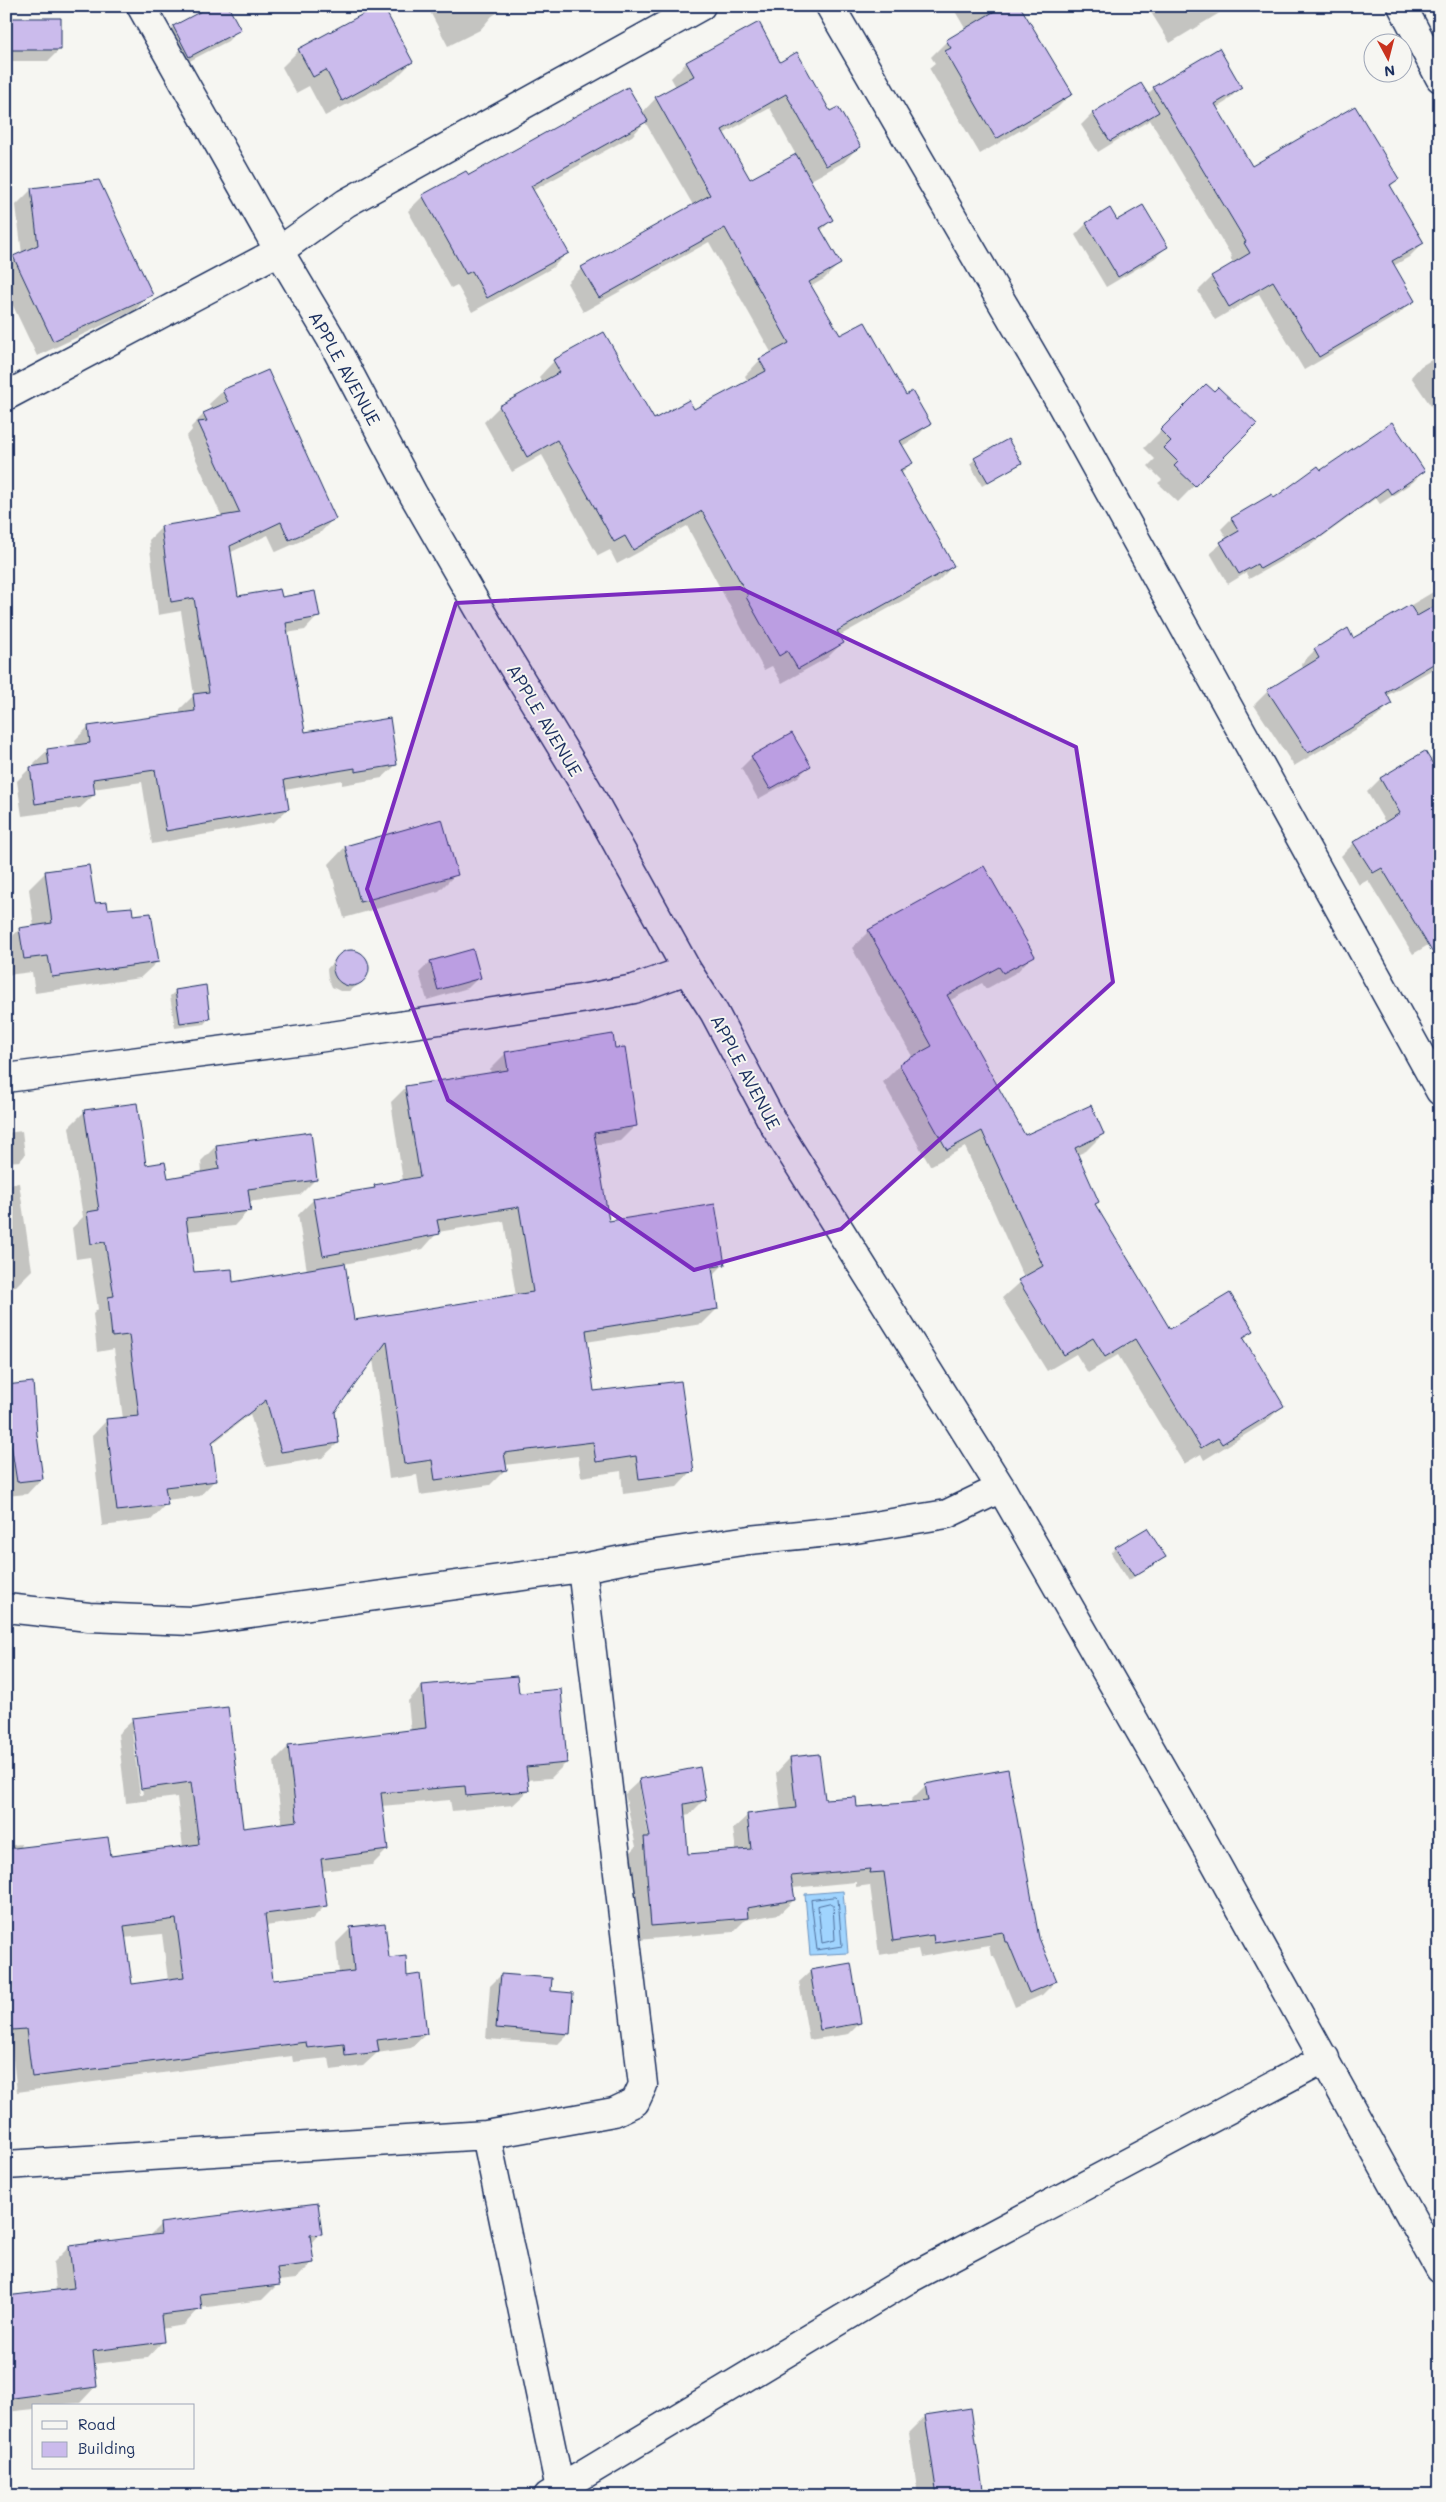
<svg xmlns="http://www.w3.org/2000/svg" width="1446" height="2502" font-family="Mali,sans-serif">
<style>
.water{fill:#a0d4fe;stroke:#6b92be}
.shadow{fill:#0003;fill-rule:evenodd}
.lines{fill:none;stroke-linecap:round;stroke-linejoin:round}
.shore{stroke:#50719e;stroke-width:1}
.building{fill:#cbbbec;stroke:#1b2f5e;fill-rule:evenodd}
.minor-casing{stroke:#1b2f5e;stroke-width:31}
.minor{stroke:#f6f6f2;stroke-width:28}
.marked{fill:#7b2cbf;fill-opacity:0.2;stroke:#7b2cbf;stroke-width:4;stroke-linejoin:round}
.labels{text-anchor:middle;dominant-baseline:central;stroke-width:4;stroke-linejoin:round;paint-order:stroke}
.street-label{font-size:18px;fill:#1b2f5e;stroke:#f6f6f2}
</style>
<rect width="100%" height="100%" fill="#f6f6f2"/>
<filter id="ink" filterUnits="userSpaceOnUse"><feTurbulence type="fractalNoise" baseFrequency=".02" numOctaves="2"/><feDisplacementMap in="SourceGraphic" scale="10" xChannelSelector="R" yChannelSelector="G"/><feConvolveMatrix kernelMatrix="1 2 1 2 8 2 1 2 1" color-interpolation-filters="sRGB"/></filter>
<g filter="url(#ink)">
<path class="water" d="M 843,1891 L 848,1953 L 810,1955 L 805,1894 Z"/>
<path class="shadow" d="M 214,6 L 239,29 L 228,41 L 178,67 L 162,39 L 173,27 Z
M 427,6 L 508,6 L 492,16 L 480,30 L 448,46 Z
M 952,6 L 1019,6 L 1071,94 L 1055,110 L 980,154 L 929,68 L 935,63 L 931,57 L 947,41 L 966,30 Z
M 1147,6 L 1231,6 L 1170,43 Z
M 6,20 L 60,49 L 48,61 L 6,61 Z
M 758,24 L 780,63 L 830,113 L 859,146 L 844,162 L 809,181 L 831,220 L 821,231 L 839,264 L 824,279 L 810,287 L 840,337 L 905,396 L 929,424 L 914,439 L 902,446 L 911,463 L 901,474 L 953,566 L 938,581 L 839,636 L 842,643 L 827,658 L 782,683 L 772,666 L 764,670 L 687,526 L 617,564 L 610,550 L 598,556 L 542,455 L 512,472 L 484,422 L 499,407 L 543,383 L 539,377 L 554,361 L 604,333 L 653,421 L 693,411 L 748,382 L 745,376 L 760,360 L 772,354 L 709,242 L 583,312 L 567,283 L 582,268 L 693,205 L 645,122 L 632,136 L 532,191 L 567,253 L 552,268 L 472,312 L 457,285 L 451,288 L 408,211 L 423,196 L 468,177 L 642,113 L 656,98 L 676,87 L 671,78 L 686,63 ZM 770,108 L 796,155 L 750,181 L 723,134 Z
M 299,50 L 412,62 L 395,79 L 325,116 L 309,86 L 296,93 L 282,67 Z
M 1154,88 L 1240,88 L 1226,102 L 1216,108 L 1251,168 L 1398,179 L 1390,187 L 1423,243 L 1409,257 L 1393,266 L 1413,300 L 1399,314 L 1304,370 L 1259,294 L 1215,320 L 1198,291 L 1212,277 L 1234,264 L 1230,258 L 1232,257 L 1150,120 L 1098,152 L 1081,125 L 1092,114 L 1147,95 Z
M 32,189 L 151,294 L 135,310 L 37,356 L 6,291 L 6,265 L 22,254 L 16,205 Z
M 1116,222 L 1166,247 L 1155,258 L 1106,287 L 1075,235 L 1086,224 Z
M 1440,355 L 1440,419 L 1411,377 L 1421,366 Z
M 1206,385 L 1255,424 L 1178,502 L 1158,483 L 1162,480 L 1148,466 L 1155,459 L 1144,448 Z
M 223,391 L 334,518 L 321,532 L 276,552 L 268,535 L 229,553 L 237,598 L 281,598 L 318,616 L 305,630 L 286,633 L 304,734 L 396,765 L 382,778 L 342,785 L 342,780 L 285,790 L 288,809 L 274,822 L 152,844 L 142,782 L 93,789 L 94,795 L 80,808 L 22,816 L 17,781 L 30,768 L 35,767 L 34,763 L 48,750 L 76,746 L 75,740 L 88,727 L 180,714 L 180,709 L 194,695 L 181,611 L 158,615 L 149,540 L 162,527 L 222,517 L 186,437 L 192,430 L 191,427 L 204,414 L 212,410 L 209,404 Z
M 975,459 L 1020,462 L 982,486 L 970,464 Z
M 1424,471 L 1413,482 L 1380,504 L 1376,498 L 1305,549 L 1304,548 L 1249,579 L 1246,573 L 1228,584 L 1210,553 L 1227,539 L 1221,529 L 1231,519 L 1274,500 L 1321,472 Z
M 1440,588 L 1440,665 L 1386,696 L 1391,703 L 1377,717 L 1294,766 L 1254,705 L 1268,691 L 1304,669 L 1301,664 L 1315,650 L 1353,639 Z
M 1424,752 L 1429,760 L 1440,754 L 1440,938 L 1413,954 L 1368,880 L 1359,885 L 1341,856 L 1354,843 L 1385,822 L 1367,792 L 1380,779 Z
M 752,757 L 809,766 L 798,777 L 758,799 L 741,768 Z
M 345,847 L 456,874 L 439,891 L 344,918 L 329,864 Z
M 984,867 L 1033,955 L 1017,972 L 986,989 L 982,983 L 949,1001 L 1025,1136 L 1103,1134 L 1086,1151 L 1077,1155 L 1098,1202 L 1094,1206 L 1170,1331 L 1252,1330 L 1243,1340 L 1283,1405 L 1266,1422 L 1204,1460 L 1201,1454 L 1184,1464 L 1118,1355 L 1088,1373 L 1076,1354 L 1047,1371 L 1002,1298 L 1024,1278 L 965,1147 L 930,1166 L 883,1082 L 900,1065 L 913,1058 L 852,948 L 869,931 Z
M 46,872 L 94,904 L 107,911 L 132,916 L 157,962 L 140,978 L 35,993 L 32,972 L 7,975 L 6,942 L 20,929 L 34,927 L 29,889 Z
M 346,951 L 355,951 L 363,956 L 368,963 L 368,972 L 357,986 L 349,991 L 340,991 L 332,987 L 328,978 L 327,969 L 338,956 Z
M 430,962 L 479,977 L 468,988 L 427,1000 L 419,973 Z
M 176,991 L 209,1018 L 204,1024 L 175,1028 L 170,996 Z
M 614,1050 L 636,1125 L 620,1141 L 595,1145 L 608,1222 L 723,1265 L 712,1276 L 717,1309 L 702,1324 L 586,1342 L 593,1393 L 692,1471 L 677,1487 L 623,1494 L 621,1471 L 581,1477 L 578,1456 L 505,1465 L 505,1470 L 490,1485 L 420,1495 L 417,1475 L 389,1479 L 373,1359 L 334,1412 L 338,1443 L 322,1458 L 266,1467 L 250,1414 L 211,1445 L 215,1480 L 200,1496 L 166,1500 L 166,1504 L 151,1520 L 102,1526 L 92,1436 L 107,1420 L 123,1419 L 114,1349 L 97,1352 L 93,1314 L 98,1309 L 90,1257 L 76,1259 L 72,1228 L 83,1217 L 69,1127 L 85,1111 L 145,1166 L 167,1180 L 202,1173 L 201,1161 L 216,1146 L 316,1179 L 300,1195 L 248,1202 L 249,1210 L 234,1226 L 187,1231 L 193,1274 L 232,1283 L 307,1271 L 298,1215 L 313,1200 L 371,1190 L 375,1186 L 403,1181 L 391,1102 L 406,1087 L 491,1074 L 490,1069 L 506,1053 ZM 504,1221 L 516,1296 L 353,1321 L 344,1264 L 423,1249 L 438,1232 Z
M 22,1131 L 25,1155 L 20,1161 L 6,1162 L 6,1133 Z
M 19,1183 L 32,1270 L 16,1286 L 6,1287 L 6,1185 Z
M 32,1384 L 42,1478 L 27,1494 L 6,1496 L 6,1386 Z
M 1116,1548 L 1164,1557 L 1128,1581 L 1111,1553 Z
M 422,1686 L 518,1694 L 566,1763 L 551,1778 L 526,1780 L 528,1791 L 513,1805 L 452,1811 L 450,1800 L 381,1806 L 387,1850 L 372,1865 L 321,1871 L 326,1905 L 311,1920 L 265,1926 L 272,1981 L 339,1974 L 336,1943 L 350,1929 L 387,1959 L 406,1977 L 426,2034 L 411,2048 L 377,2053 L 363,2066 L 331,2070 L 329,2058 L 293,2062 L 292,2056 L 17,2092 L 11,2043 L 6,2043 L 6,1846 L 21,1844 L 22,1849 L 109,1857 L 183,1848 L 177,1797 L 126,1803 L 118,1734 L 133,1720 L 242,1829 L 282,1824 L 274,1761 L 289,1746 L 411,1731 L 408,1701 ZM 132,1731 L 135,1731 L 143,1795 L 140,1795 ZM 162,1934 L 168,1980 L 131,1985 L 124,1938 Z
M 790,1758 L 824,1800 L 856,1808 L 912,1804 L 911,1800 L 925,1786 L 1038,1939 L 1056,1981 L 1042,1995 L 1015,2007 L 994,1956 L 991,1956 L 989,1945 L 920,1957 L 918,1949 L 879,1955 L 870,1885 L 856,1887 L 856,1882 L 792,1888 L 794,1900 L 779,1914 L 745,1920 L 733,1932 L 637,1940 L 630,1853 L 636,1847 L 625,1794 L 640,1780 L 705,1799 L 690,1814 L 684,1815 L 687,1855 L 736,1851 L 733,1829 L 748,1815 L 781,1811 L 776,1773 ZM 640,1789 L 642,1789 L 653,1843 L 650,1843 Z
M 811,1971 L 860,2023 L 849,2034 L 809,2040 L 799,1982 Z
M 501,1975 L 550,1992 L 569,2033 L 558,2044 L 486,2039 L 490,1986 Z
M 160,2225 L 320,2233 L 310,2244 L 312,2263 L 296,2279 L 278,2281 L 278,2284 L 262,2300 L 200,2308 L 184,2325 L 161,2329 L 163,2341 L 147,2358 L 93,2364 L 96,2386 L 80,2403 L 34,2406 L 34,2409 L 6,2412 L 6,2298 L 56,2291 L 53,2263 L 69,2247 L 148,2237 Z
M 926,2416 L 983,2496 L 918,2496 L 909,2433 Z
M 1417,2489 L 1419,2496 L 1398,2496 Z"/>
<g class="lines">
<path class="shore" d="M 836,1897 L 838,1899 L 842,1946 L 817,1950 L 811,1900 Z
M 830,1903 L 833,1905 L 835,1940 L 822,1943 L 818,1906 Z"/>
</g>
<path class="building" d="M 211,6 L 228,6 L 241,30 L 189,57 L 173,26 Z
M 378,6 L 383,6 L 413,62 L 342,101 L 326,70 L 313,77 L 298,49 Z
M 1003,6 L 1020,6 L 1073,94 L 996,139 L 945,51 L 951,48 L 946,40 Z
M 6,18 L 61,18 L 61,50 L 6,50 Z
M 759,22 L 780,62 L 797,52 L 830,111 L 838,107 L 861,147 L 826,166 L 786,94 L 722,130 L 750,179 L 796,154 L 833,220 L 820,228 L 841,264 L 809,282 L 840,335 L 865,322 L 906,395 L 912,391 L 931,424 L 900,441 L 913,463 L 900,470 L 954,566 L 837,631 L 844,643 L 798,669 L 787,651 L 779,656 L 746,597 L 748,596 L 702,511 L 633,550 L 625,536 L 614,542 L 557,440 L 527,457 L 499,406 L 560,372 L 553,360 L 604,332 L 654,419 L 689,400 L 694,409 L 766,371 L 759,359 L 789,343 L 725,228 L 599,298 L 581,267 L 710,195 L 655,97 L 694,76 L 686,62 Z
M 1219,48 L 1242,88 L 1215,104 L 1252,166 L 1355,106 L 1399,179 L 1390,185 L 1424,243 L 1392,261 L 1415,301 L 1319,357 L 1273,281 L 1229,307 L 1211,276 L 1250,253 L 1244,243 L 1246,242 L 1153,87 Z
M 1141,83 L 1159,112 L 1110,141 L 1092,113 Z
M 628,87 L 648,121 L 531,186 L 569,253 L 487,298 L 472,271 L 466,274 L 422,195 L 466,171 L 469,175 Z
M 99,180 L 153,295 L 53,341 L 13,256 L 38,245 L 31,188 Z
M 1143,205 L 1168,247 L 1118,277 L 1086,223 L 1110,208 L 1117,220 Z
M 268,370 L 336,519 L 289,540 L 281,522 L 230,546 L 238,596 L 280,589 L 282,597 L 315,591 L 320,617 L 286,623 L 305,732 L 390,718 L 397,765 L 355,772 L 355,768 L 284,780 L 289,809 L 166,831 L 155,770 L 93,779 L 95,795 L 35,804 L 30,767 L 49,764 L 47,749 L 90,743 L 88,726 L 195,711 L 193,694 L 209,692 L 194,598 L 171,602 L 161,526 L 240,513 L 198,422 L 207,421 L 203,413 L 228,402 L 222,390 Z
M 1206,384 L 1214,391 L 1218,387 L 1257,424 L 1195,486 L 1174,466 L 1178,462 L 1164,448 L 1171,441 L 1160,430 Z
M 1392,422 L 1425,471 L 1391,494 L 1387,488 L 1316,540 L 1315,538 L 1260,569 L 1257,564 L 1239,574 L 1220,542 L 1239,531 L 1231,518 L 1272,494 L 1274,498 L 1318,466 L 1321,470 Z
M 1008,439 L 1022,463 L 988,482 L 974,458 Z
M 1440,603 L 1440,660 L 1386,692 L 1392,704 L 1308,753 L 1267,690 L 1319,658 L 1314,649 L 1348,628 L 1353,638 L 1410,605 L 1417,616 Z
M 792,733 L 811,766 L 770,789 L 751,756 Z
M 1425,751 L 1440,776 L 1440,965 L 1382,868 L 1373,873 L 1353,842 L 1400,813 L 1380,778 Z
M 442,819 L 458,875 L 360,902 L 345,846 Z
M 89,865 L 95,903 L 107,902 L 108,909 L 132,907 L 133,915 L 151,913 L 159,962 L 52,977 L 48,956 L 24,959 L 19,928 L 52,923 L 45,871 Z
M 984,866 L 1035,956 L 1003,973 L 999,967 L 947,995 L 1025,1135 L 1091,1105 L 1104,1134 L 1075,1148 L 1099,1202 L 1095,1204 L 1170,1329 L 1230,1293 L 1254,1331 L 1243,1337 L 1284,1406 L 1222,1444 L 1218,1438 L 1201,1448 L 1135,1339 L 1105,1357 L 1093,1338 L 1064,1355 L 1018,1280 L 1043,1266 L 982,1131 L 947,1150 L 899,1064 L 932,1046 L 868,930 Z
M 473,949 L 481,978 L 438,990 L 430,961 Z
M333 968a18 18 0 1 1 36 0a18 18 0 1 1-36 0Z
M 206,985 L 210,1019 L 180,1023 L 175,990 Z
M 613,1034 L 615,1048 L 625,1047 L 637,1126 L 594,1133 L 609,1221 L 715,1204 L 725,1265 L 712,1267 L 718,1309 L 586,1330 L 594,1391 L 681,1381 L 694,1472 L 639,1479 L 636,1456 L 596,1462 L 593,1442 L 504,1453 L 507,1470 L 435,1480 L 432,1460 L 404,1464 L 387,1341 L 335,1412 L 339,1443 L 281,1452 L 266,1400 L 212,1442 L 217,1481 L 165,1487 L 168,1505 L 117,1511 L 106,1419 L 139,1416 L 129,1335 L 112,1337 L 108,1297 L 114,1296 L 105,1242 L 91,1244 L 87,1212 L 99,1210 L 84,1110 L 137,1103 L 146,1165 L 165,1162 L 168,1178 L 219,1169 L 216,1145 L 311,1132 L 317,1180 L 248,1189 L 251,1211 L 186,1218 L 194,1272 L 232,1269 L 233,1282 L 345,1263 L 354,1320 L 533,1292 L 519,1207 L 437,1220 L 440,1234 L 323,1256 L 313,1198 L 375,1188 L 374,1185 L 420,1177 L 405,1086 L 508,1070 L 505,1052 Z
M 33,1382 L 37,1435 L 43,1479 L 17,1482 L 10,1438 L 6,1438 L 6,1385 Z
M 1147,1528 L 1166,1557 L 1134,1576 L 1115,1547 Z
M 517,1676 L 519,1693 L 561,1689 L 567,1763 L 526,1767 L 529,1791 L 466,1796 L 465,1786 L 381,1793 L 388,1850 L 321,1859 L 327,1906 L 265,1914 L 273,1980 L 354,1971 L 350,1927 L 385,1923 L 389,1958 L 406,1956 L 407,1976 L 420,1974 L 427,2034 L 377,2040 L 379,2052 L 345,2056 L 344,2044 L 307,2048 L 306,2042 L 32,2077 L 26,2029 L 12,2030 L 6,1987 L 6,1849 L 108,1837 L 111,1856 L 199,1844 L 191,1782 L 141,1789 L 132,1718 L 228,1707 L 243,1828 L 297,1821 L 288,1745 L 426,1728 L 422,1685 ZM 176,1919 L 184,1977 L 132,1984 L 124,1926 Z
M 819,1754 L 825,1799 L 856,1797 L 857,1807 L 928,1801 L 925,1784 L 1008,1769 L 1039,1938 L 1057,1981 L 1029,1993 L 1008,1942 L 1005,1942 L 1003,1932 L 934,1943 L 933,1935 L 893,1941 L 884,1872 L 869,1873 L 870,1869 L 791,1876 L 795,1900 L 747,1908 L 748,1918 L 651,1926 L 644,1837 L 650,1837 L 639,1779 L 700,1767 L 706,1800 L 684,1804 L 688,1854 L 751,1849 L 747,1814 L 796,1808 L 790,1757 Z
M 851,1963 L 861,2023 L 820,2030 L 810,1970 Z
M 501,1974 L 552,1978 L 551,1991 L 573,1993 L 570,2034 L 496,2028 Z
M 318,2203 L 322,2234 L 310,2235 L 314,2263 L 277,2268 L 280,2285 L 200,2294 L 202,2310 L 161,2315 L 164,2342 L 93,2351 L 97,2387 L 6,2399 L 6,2296 L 74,2288 L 69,2246 L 161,2234 L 160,2223 Z
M 971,2408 L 984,2496 L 937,2496 L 925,2415 Z"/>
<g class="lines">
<g class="minor-casing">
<path id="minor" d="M 830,6 L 1060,402 L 1440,1091
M 1402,6 L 1440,78
M 6,396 L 279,251 L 346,203 L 701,6
M 6,1078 L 311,1039 L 581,999 L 634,989 L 687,970
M 1001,1488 L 1206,1846 L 1440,2269
M 6,1608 L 89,1617 L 192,1621 L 582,1568 L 637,1557 L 749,1540 L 849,1530 L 947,1514 L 1001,1488 L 774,1125 L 714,1012 L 687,970 L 587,789 L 501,647 L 413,494 L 330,337 L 279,251 L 141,6
M 486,2135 L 560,2489
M 6,2165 L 486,2135 L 614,2112 L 635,2102 L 643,2085 L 582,1568
M 548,2496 L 907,2280 L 1325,2058"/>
</g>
<use href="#minor" class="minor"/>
</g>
</g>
<path class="marked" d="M 740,588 L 1076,747 L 1113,982 L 841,1229 L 694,1270 L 448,1100 L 367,889 L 456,603 Z"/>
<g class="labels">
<g class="street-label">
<text transform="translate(345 368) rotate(61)">APPLE AVENUE</text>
<text transform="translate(545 720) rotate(59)">APPLE AVENUE</text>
<text transform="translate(746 1072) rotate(62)">APPLE AVENUE</text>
</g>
</g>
<rect width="1446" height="2502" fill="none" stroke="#f6f6f2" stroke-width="25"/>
<rect x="12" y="12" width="1421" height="2477" fill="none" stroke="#1b2f5e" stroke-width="2" filter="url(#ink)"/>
<rect x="32" y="2404" width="162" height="65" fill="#f6f6f2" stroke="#9ea6b7"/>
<rect x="42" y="2421" width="25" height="8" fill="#f6f6f2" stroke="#9ea6b7"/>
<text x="78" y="2430" font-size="15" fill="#1b2f5e">Road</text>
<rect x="42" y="2442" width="25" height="15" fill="#cbbbec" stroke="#9ea6b7"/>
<text x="78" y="2454" font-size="15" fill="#1b2f5e">Building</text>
<g transform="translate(1388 58) rotate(173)"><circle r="24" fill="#f6f6f2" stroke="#9ea6b7"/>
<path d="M0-4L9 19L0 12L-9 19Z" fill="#c8321e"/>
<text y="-8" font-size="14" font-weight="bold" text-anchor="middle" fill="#1b2f5e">N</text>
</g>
</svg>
